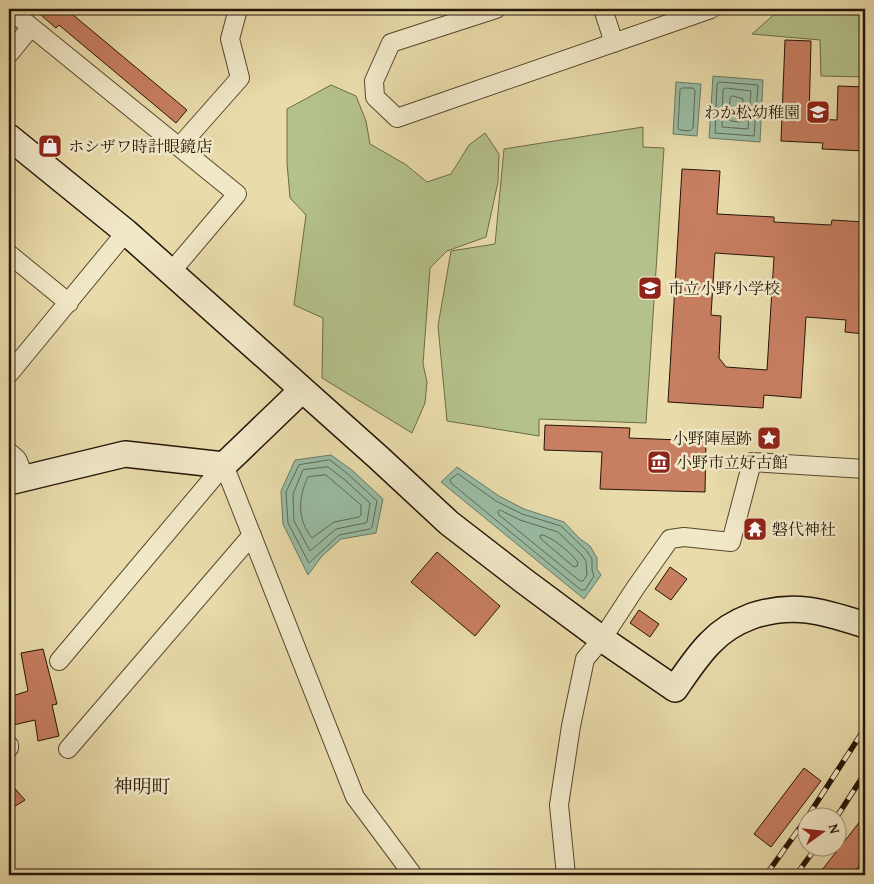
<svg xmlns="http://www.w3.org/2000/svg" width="874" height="884" font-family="'Gentium Book Plus','Noto Serif JP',serif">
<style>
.green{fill:#b4c18b;stroke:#6c6b48}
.water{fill:#99bca4;stroke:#6b7965}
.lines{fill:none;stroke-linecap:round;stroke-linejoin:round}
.shore{stroke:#5f6855;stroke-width:1}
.building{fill:#c77e61;stroke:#251506;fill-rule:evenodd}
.street-casing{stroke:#56462f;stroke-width:20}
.secondary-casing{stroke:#251506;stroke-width:28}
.street{stroke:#f1e8c8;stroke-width:18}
.secondary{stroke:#f1e8c8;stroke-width:25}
.rail-casing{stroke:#251506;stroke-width:5.5}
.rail{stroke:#f1e8c8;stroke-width:4;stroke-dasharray:11;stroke-linecap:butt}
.labels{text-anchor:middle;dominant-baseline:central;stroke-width:5;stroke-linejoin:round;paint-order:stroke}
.poi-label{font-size:16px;fill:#251506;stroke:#f1e8c8;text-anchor:start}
.quarter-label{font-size:19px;fill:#251506;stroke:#f1e8c8}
</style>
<rect width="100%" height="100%" fill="#e9dbaa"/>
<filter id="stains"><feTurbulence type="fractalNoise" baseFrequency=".004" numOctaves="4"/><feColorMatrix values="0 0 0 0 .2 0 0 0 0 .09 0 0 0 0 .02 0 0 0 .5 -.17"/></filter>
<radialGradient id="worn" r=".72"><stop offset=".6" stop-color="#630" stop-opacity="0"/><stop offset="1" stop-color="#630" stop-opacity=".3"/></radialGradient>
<path class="green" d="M 778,9 L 865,9 L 865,77 L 821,76 L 820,40 L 752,34 L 777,12 Z
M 331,85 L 356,96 L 366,121 L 370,144 L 405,164 L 427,182 L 451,174 L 469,145 L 485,133 L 499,154 L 498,182 L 486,237 L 447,251 L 430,268 L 423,364 L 427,382 L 425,403 L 412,433 L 322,378 L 323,318 L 294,305 L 306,215 L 290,198 L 287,163 L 287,109 Z
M 643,127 L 643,147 L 664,148 L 646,423 L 539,419 L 539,436 L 447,421 L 438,326 L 451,251 L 495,244 L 504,149 Z"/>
<path class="water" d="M 713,76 L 763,80 L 760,142 L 709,138 Z
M 676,82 L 701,84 L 697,136 L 673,134 Z
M 331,455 L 353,471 L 383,499 L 376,533 L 341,539 L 322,556 L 308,575 L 283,524 L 281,491 L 295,460 Z
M 457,467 L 499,496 L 524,509 L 564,522 L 579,538 L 590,546 L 597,558 L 597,569 L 601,575 L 584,599 L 441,482 Z"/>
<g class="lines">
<path class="shore" d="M 720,82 L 758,85 L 754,136 L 715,133 L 717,84 Z
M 683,88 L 693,88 L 695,91 L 693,128 L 690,131 L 680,130 L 678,128 L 680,90 Z
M 726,88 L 751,91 L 748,129 L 722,127 L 723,90 Z
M 733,96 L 743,99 L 742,120 L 740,122 L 731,121 L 729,119 L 730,98 Z
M 330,460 L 349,475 L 377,501 L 372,527 L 370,529 L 339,535 L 309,563 L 288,523 L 286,492 L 299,465 Z
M 328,467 L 345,480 L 370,503 L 367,522 L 365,523 L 336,529 L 310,551 L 294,521 L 293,494 L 303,470 Z
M 458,474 L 496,501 L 522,514 L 561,526 L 586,550 L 592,559 L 592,570 L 594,576 L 585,590 L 581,590 L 451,483 L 450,480 Z
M 326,475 L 361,505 L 361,515 L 359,517 L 334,522 L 312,538 C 297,520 298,497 308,477 Z
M 500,510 L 520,520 L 558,532 L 581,554 L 586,561 L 587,575 L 583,581 L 580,581 L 499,515 L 498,512 Z
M 543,535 C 553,538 573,554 578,563 L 577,566 L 574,567 L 541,539 L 540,536 Z"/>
</g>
<path class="building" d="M 34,9 L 66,9 L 187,110 L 176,123 L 59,25 L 56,28 Z
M 785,40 L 811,41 L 809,119 L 837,120 L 838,86 L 865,87 L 865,151 L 822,149 L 823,143 L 781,141 Z
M 682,169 L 720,171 L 717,214 L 774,217 L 774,222 L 831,225 L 832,220 L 865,222 L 865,334 L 845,332 L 846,320 L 806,317 L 801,398 L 764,395 L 763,408 L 668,402 ZM 715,253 L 774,257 L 767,370 L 726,367 L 719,358 L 721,316 L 711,315 Z
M 545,425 L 630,428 L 629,438 L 706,441 L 705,492 L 600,489 L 602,452 L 544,450 Z
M 747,523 L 764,524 L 763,536 L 744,535 Z
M 437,552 L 500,606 L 475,636 L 411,582 Z
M 670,567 L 687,579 L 671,600 L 655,589 Z
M 639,610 L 659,624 L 650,637 L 630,623 Z
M 43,649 L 57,704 L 52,705 L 59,736 L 38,741 L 35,720 L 9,726 L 9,697 L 28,691 L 21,653 Z
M 804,768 L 821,781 L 771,847 L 754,834 Z
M 9,782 L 25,800 L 9,810 Z
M 865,815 L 865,858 L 852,875 L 818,875 Z"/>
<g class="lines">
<g class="street-casing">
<path id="street" d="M 9,9 L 237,194 L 171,272
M 496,9 L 391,43 L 374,81 L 375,97 L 397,118 L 711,9
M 603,9 L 614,43
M 9,54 L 31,27
M 179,147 L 240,78 L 230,39 L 238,9
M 9,254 L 69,303
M 9,374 L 126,232
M 9,452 L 17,459 L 25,478
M 59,661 L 224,465 L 355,797 L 413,875
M 9,745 L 9,748
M 68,749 L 252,535
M 566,875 L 559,805 L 571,726 L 585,659 L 602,639 L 636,587 L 670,539 L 684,537 L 731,542 L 752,462 L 865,469"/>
</g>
<g class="secondary-casing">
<path id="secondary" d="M 9,137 L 126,232 L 379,458 L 449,523 L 524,581 L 602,639 L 675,689 C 686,673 697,656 710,643 C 722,630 736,622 752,616 C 795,602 824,612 865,625
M 9,482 L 125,454 L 224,465 L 302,390"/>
</g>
<use href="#street" class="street"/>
<use href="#secondary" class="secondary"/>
<g class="rail-casing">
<path id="rail" d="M 808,816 L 865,728
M 836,818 L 865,773
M 766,875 L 806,819
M 796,875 L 817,846"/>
</g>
<use href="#rail" class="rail"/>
</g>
<defs>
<g id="school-square" transform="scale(1.25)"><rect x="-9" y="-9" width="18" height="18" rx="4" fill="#8f2418" stroke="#f1e8c8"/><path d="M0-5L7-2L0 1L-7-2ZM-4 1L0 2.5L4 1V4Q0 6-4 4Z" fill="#fff"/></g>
<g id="shop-square" transform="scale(1.25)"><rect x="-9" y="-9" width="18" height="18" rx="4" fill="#8f2418" stroke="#f1e8c8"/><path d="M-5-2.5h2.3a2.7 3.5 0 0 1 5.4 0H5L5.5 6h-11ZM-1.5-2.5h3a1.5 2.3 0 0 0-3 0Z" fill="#fff"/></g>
<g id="sight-square" transform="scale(1.25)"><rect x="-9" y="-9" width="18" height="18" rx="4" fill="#8f2418" stroke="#f1e8c8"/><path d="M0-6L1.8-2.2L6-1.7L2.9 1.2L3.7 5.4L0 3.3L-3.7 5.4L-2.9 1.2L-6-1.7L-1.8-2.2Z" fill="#fff"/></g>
<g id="museum-square" transform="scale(1.25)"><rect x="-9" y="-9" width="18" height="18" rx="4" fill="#8f2418" stroke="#f1e8c8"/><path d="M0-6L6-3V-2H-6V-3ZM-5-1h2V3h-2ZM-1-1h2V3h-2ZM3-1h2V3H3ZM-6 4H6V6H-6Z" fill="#fff"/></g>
<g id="temple-square" transform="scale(1.25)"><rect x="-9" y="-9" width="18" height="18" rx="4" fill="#8f2418" stroke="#f1e8c8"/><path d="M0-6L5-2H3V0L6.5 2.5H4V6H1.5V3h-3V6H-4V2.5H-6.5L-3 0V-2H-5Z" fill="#fff"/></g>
</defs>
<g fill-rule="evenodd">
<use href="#school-square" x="818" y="112"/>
<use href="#shop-square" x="50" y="146"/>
<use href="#school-square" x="650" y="288"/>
<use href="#sight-square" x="769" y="438"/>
<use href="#museum-square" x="659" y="462"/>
<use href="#temple-square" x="755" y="529"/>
</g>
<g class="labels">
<g class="poi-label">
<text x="800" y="112" text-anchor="end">わか松幼稚園</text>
<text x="68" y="146">ホシザワ時計眼鏡店</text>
<text x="668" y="288">市立小野小学校</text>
<text x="752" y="438" text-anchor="end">小野陣屋跡</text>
<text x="676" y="462">小野市立好古館</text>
<text x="772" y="529">磐代神社</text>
</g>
<g class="quarter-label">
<text x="142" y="786">神明町</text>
</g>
</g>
<rect width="874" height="884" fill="none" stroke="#e9dbaa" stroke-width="30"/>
<rect x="10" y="10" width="854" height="864" fill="none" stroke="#251506" stroke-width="2.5"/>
<rect x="15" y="15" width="844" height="854" fill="none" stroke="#251506"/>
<g transform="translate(822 832) rotate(75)"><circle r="24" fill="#f1e8c8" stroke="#9f947a"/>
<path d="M0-4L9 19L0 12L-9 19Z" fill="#8f2418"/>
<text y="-8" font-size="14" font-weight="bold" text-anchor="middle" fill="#251506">N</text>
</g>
<rect width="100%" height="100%" filter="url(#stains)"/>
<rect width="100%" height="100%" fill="url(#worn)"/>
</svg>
